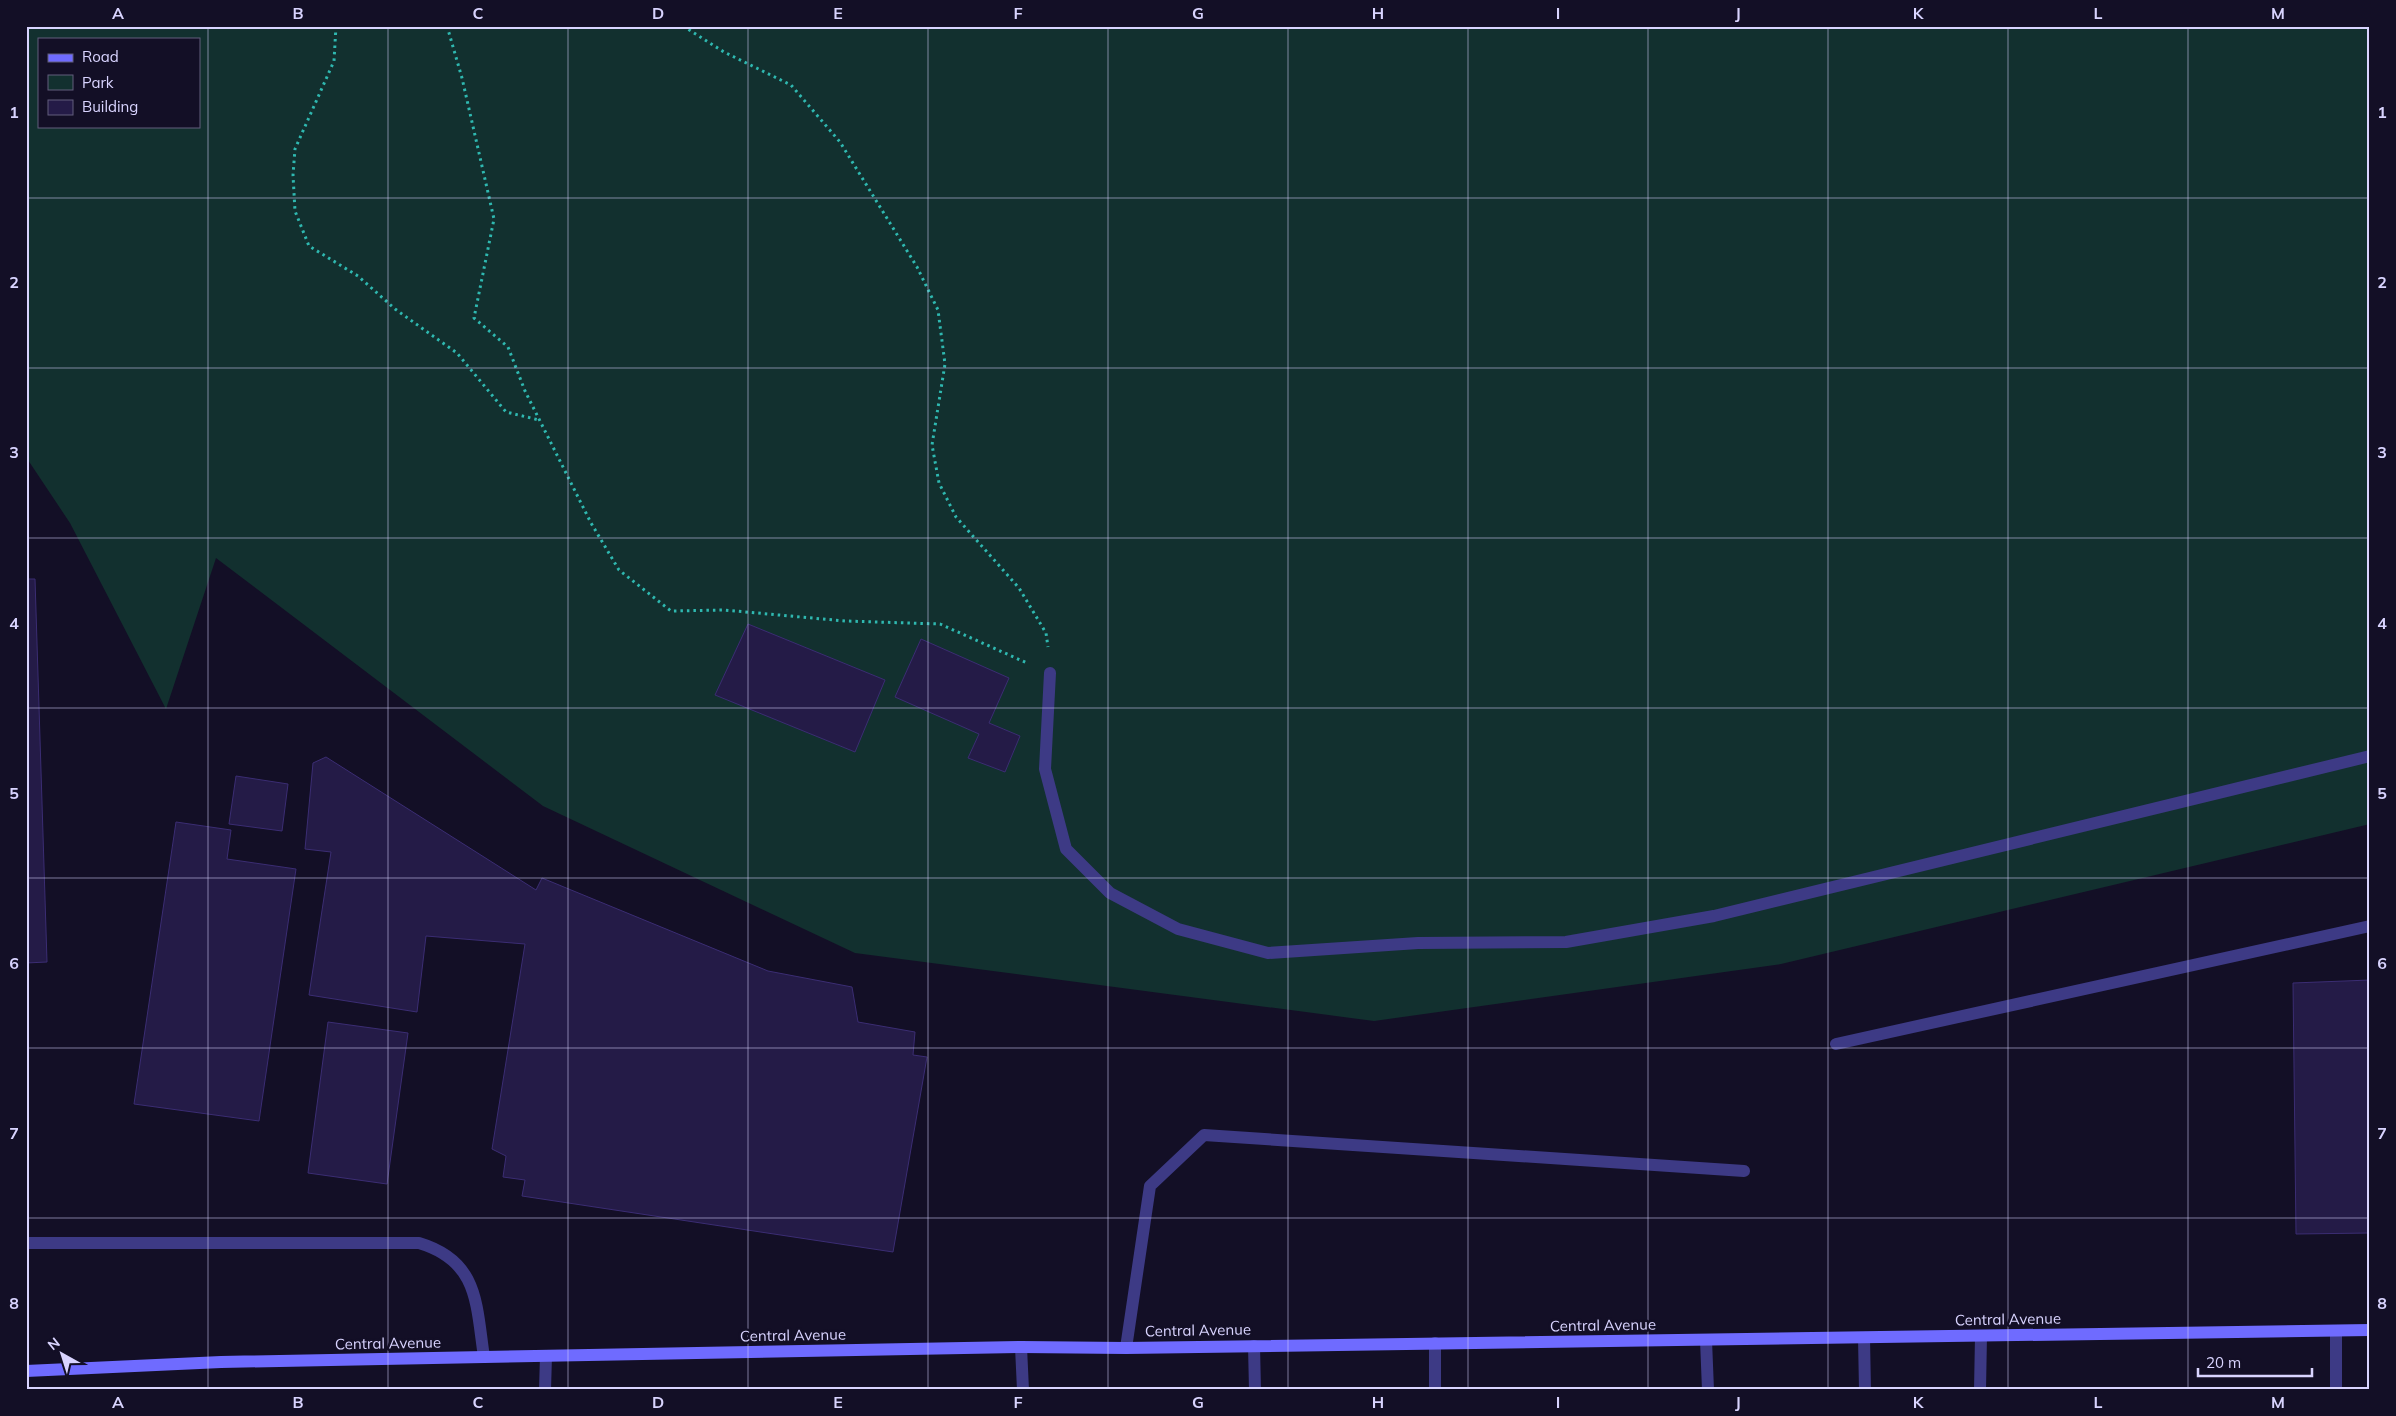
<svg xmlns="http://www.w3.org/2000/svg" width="2396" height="1416" font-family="Mulish,sans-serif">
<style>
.green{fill:#12302f;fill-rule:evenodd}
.building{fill:#241b47;stroke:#3b2d73}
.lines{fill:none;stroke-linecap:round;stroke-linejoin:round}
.path{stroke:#2fb8b0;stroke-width:3;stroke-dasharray:2.5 4;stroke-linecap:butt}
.lane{stroke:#3d3a85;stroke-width:12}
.street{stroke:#3d3a85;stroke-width:12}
.secondary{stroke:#6f6bff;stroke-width:12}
.grid{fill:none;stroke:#d9d4ff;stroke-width:1;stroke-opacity:0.55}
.labels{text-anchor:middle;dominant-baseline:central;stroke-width:5;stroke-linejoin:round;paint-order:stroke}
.street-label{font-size:15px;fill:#d9d4ff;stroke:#130f26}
.neatline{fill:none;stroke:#d9d4ff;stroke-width:2}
.grid-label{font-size:16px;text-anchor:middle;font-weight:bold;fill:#d9d4ff}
</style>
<rect width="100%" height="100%" fill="#130f26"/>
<path class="green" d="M 26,26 L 2370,26 L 2370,824 L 1781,964 L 1374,1021 L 855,953 L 543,806 L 216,558 L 166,709 L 70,523 L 26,457 ZM 39,39 L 199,39 L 199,126 L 39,126 Z"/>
<path class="building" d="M 26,579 L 35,579 L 47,962 L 26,963 Z
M 748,624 L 885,680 L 855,752 L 715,695 Z
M 921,639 L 1009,678 L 989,723 L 1020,736 L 1005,772 L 968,758 L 979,734 L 895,697 Z
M 326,757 L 536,890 L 542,878 L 768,971 L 852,987 L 858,1022 L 915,1032 L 913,1055 L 927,1057 L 893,1252 L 522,1196 L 525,1180 L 503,1177 L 506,1156 L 492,1149 L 525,944 L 426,936 L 417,1012 L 309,995 L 331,852 L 305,849 L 313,763 Z
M 236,776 L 288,784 L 282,831 L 229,824 Z
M 176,822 L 231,830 L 227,859 L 296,869 L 259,1121 L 134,1104 Z
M 2370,980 L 2370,1233 L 2296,1234 L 2293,983 Z
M 328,1022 L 408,1033 L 387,1184 L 308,1173 Z"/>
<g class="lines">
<path class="path" d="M 336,26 L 334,61 L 295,149 L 293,175 L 295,211 L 309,246 L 358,276 L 395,309 L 457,353 L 506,412 L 539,420
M 447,26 L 462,78 L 494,219 L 474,318 L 508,347 L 525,391 L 591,523 L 619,570 L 671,611 L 724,610 L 845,621 L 940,624 L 1027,663
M 683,26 L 724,52 L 791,85 L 840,142 L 917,267 L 938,310 L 945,364 L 932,445 L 939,483 L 956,517 L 1019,588 L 1046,633 L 1048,647"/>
<path class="lane" d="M 1050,673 L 1045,769 L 1066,849 L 1110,893 L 1178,929 L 1268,953 L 1418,943 L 1566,942 L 1714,916 L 2370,756
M 1836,1044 L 2370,926
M 26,1243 L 419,1243 C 479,1261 476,1304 484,1357
M 1864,1338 L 1865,1390
M 1706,1340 L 1708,1390
M 1435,1343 L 1435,1390
M 1254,1346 L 1255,1390
M 1021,1347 L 1023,1390
M 1126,1348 L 1150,1186 L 1204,1135 L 1744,1171
M 1980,1390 L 1981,1336
M 2336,1390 L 2336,1331"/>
<path class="street" d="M 545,1390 L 546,1356"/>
<path class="secondary" d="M 26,1371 L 221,1362 L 1021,1347 L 1126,1348 L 2370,1330"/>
</g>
<path class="grid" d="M 208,26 L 208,1390M 388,26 L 388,1390M 568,26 L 568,1390M 748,26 L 748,1390M 928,26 L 928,1390M 1108,26 L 1108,1390M 1288,26 L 1288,1390M 1468,26 L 1468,1390M 1648,26 L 1648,1390M 1828,26 L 1828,1390M 2008,26 L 2008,1390M 2188,26 L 2188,1390M 26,198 L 2370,198M 26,368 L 2370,368M 26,538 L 2370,538M 26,708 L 2370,708M 26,878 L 2370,878M 26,1048 L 2370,1048M 26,1218 L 2370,1218"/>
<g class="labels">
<g class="street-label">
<text transform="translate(2008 1319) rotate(-1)">Central Avenue</text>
<text transform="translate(1603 1325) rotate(-1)">Central Avenue</text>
<text transform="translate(1198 1330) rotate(-1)">Central Avenue</text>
<text transform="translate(793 1335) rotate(-1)">Central Avenue</text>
<text transform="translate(388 1343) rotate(-1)">Central Avenue</text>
</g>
</g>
<rect width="2396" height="1416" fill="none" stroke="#130f26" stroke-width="55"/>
<rect x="38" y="38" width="162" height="90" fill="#130f26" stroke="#625e7d"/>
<rect x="48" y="54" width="25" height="8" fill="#6f6bff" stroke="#625e7d"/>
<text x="82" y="62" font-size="15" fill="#d9d4ff">Road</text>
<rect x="48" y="75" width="25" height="15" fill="#12302f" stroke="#625e7d"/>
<text x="82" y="88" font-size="15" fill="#d9d4ff">Park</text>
<rect x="48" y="100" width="25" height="15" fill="#241b47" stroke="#625e7d"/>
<text x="82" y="112" font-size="15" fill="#d9d4ff">Building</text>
<g transform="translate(62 1354) rotate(321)" stroke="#130f26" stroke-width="4" paint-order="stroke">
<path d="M0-4L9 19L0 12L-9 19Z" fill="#d9d4ff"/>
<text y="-8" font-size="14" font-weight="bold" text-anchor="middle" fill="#d9d4ff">N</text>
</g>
<path d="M2198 1368v8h114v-8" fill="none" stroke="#d9d4ff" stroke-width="2.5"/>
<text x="2206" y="1368" font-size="15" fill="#d9d4ff" stroke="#130f26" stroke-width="4" paint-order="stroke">20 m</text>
<rect x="28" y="28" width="2340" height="1360" class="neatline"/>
<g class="grid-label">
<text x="118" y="19">A</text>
<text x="298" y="19">B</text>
<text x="478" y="19">C</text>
<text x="658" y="19">D</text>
<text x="838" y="19">E</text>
<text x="1018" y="19">F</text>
<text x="1198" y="19">G</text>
<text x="1378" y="19">H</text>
<text x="1558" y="19">I</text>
<text x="1738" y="19">J</text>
<text x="1918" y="19">K</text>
<text x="2098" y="19">L</text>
<text x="2278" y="19">M</text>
<text x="14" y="118">1</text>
<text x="2382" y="118">1</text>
<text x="14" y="288">2</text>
<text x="2382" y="288">2</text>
<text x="14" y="458">3</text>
<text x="2382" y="458">3</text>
<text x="14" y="629">4</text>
<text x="2382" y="629">4</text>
<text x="14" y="799">5</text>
<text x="2382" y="799">5</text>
<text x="14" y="969">6</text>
<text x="2382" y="969">6</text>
<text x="14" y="1139">7</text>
<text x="2382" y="1139">7</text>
<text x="14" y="1309">8</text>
<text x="2382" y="1309">8</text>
<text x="118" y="1408">A</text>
<text x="298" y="1408">B</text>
<text x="478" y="1408">C</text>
<text x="658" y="1408">D</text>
<text x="838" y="1408">E</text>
<text x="1018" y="1408">F</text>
<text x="1198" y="1408">G</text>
<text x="1378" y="1408">H</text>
<text x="1558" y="1408">I</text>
<text x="1738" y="1408">J</text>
<text x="1918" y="1408">K</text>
<text x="2098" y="1408">L</text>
<text x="2278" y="1408">M</text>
</g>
</svg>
